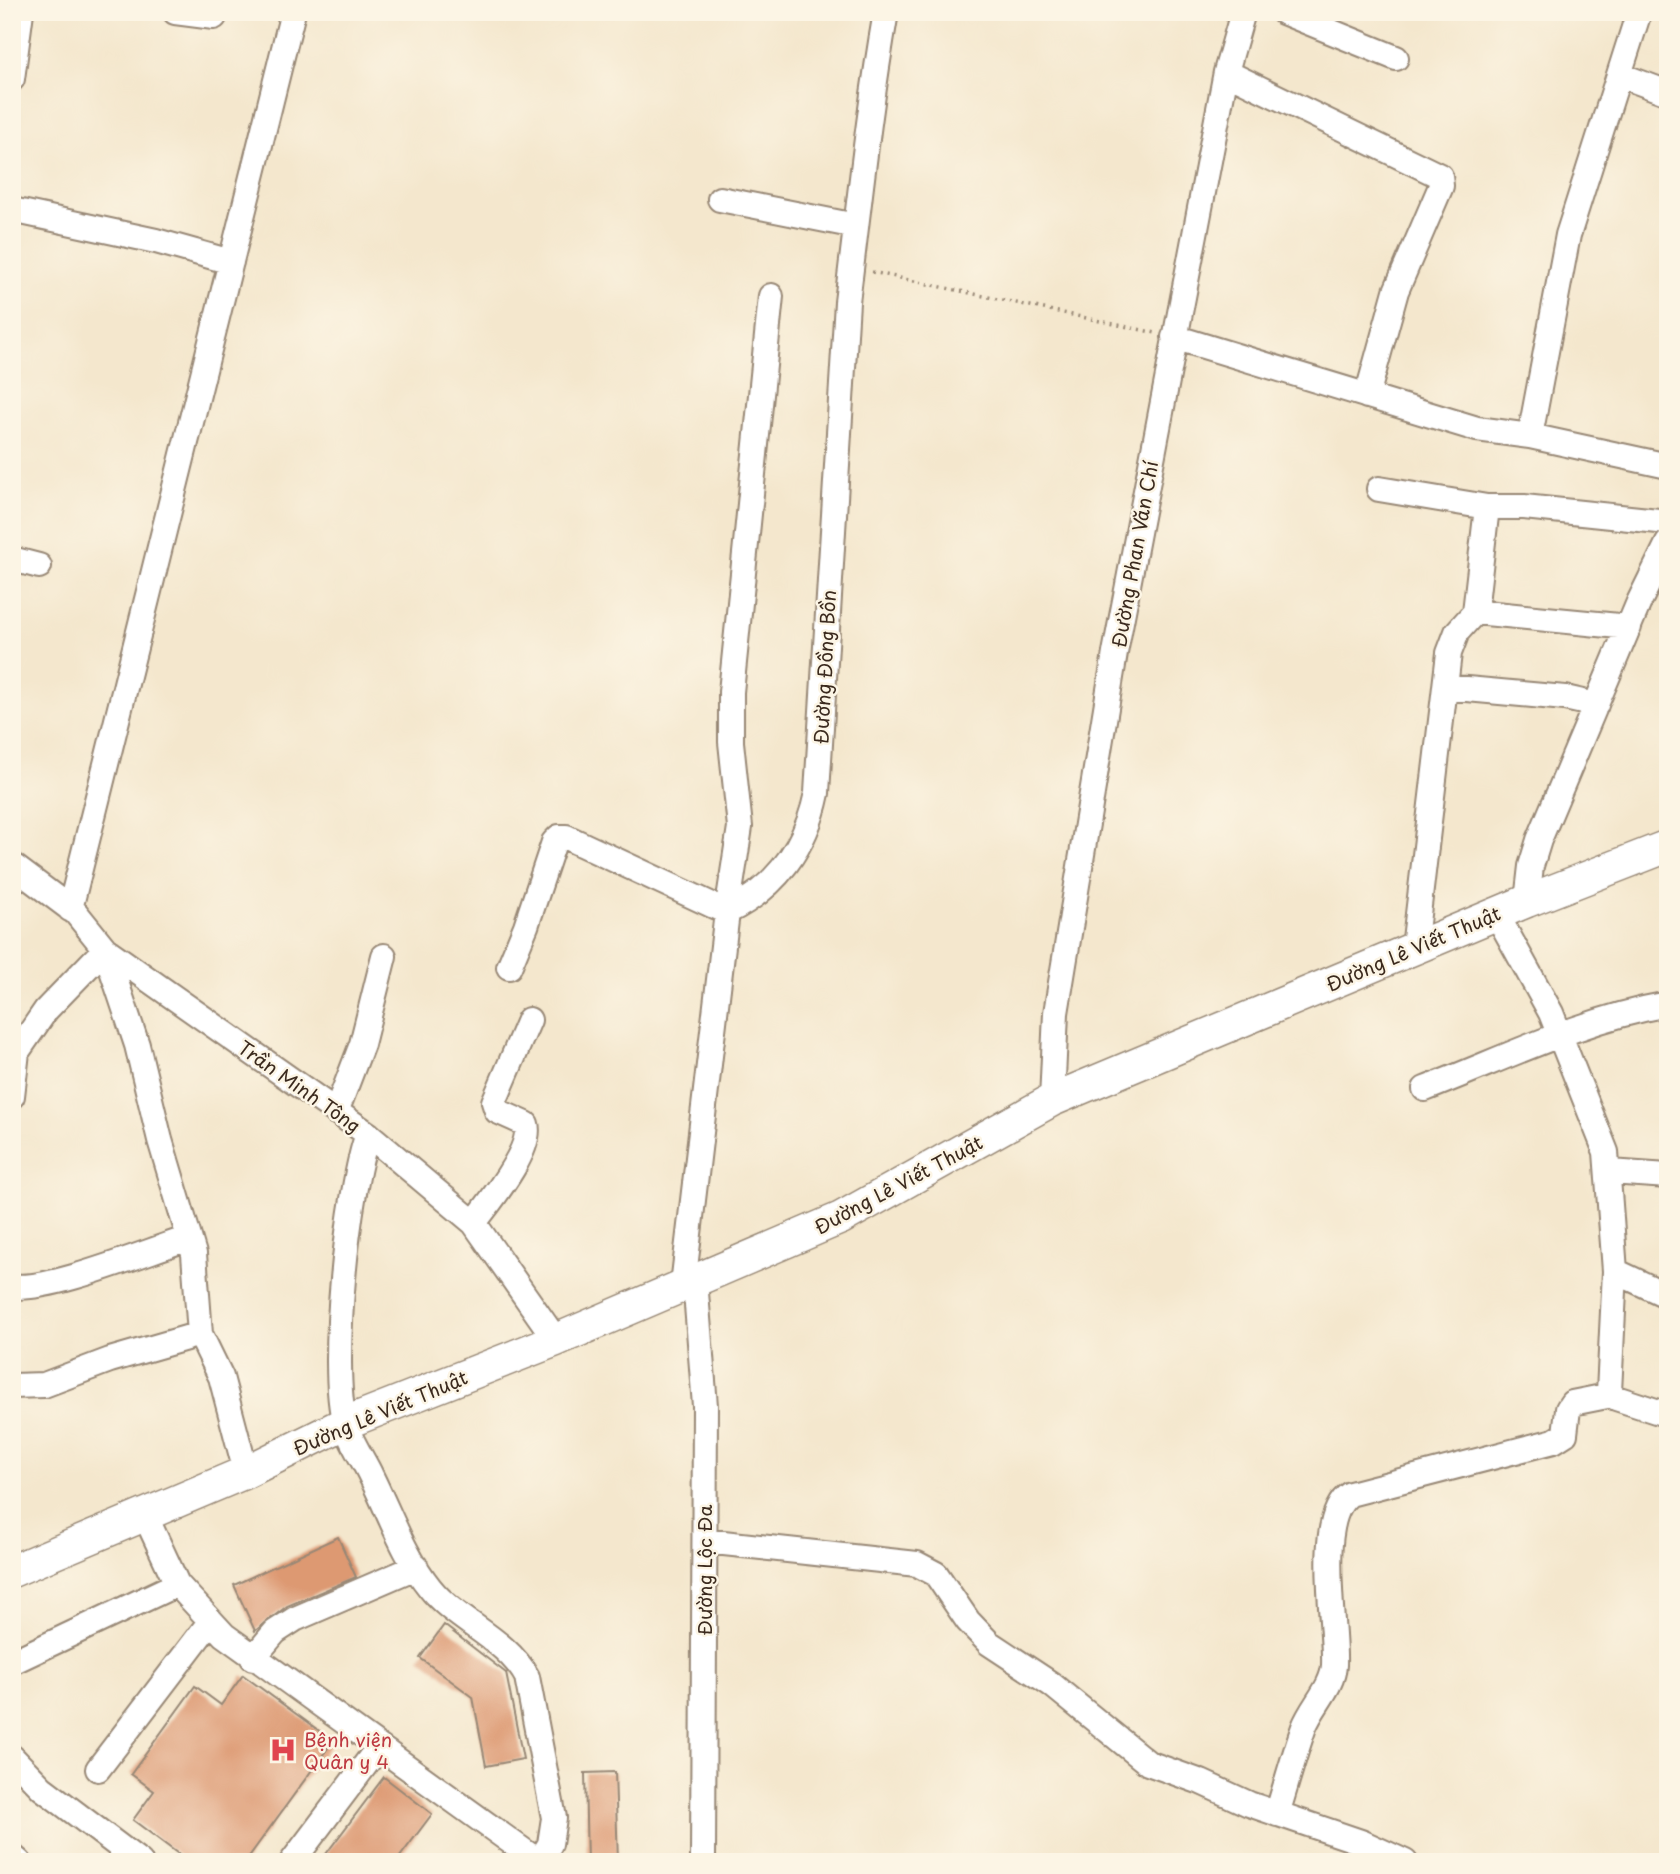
<svg xmlns="http://www.w3.org/2000/svg" width="1680" height="1874" font-family="'Playpen Sans',sans-serif">
<style>
.building{fill:#dd9972}
.lines{fill:none;stroke-linecap:round;stroke-linejoin:round}
.minor-casing{stroke:#988876;stroke-width:28}
.major-casing{stroke:#988876;stroke-width:35}
.path{stroke:#988876;stroke-width:3.5;stroke-dasharray:2 5;stroke-linecap:butt}
.minor{stroke:#fff;stroke-width:24}
.major{stroke:#fff;stroke-width:32}
.labels{text-anchor:middle;dominant-baseline:central;stroke-width:5;stroke-linejoin:round;paint-order:stroke}
.street-label{font-size:19px;fill:#3b2a1e;stroke:#fcf5e5}
.health-label{font-size:19px;fill:#be3a42;stroke:#fcf5e5;text-anchor:start}
</style>
<rect width="100%" height="100%" fill="#fcf5e5"/>
<filter id="ink" filterUnits="userSpaceOnUse"><feTurbulence type="fractalNoise" baseFrequency=".0143" numOctaves="2"/><feDisplacementMap in="SourceGraphic" scale="14" xChannelSelector="R" yChannelSelector="G"/><feConvolveMatrix kernelMatrix="1 2 1 2 8 2 1 2 1" color-interpolation-filters="sRGB"/></filter>
<filter id="wash" filterUnits="userSpaceOnUse"><feTurbulence type="fractalNoise" baseFrequency=".00686" numOctaves="4" result="noise"/><feDisplacementMap in="SourceGraphic" scale="28" xChannelSelector="R" yChannelSelector="G"/><feGaussianBlur stdDeviation="1.57" result="paint"/><feColorMatrix in="noise" values="0 0 0 0 0 0 0 0 0 0 0 0 0 0 0 0 0 1.4 0 .05"/><feComposite in="paint" operator="in"/></filter>
<g filter="url(#wash)">
<rect width="100%" height="100%" fill="#f4e7cd"/>
<g id="blocks">
<path class="building" d="M 338,1537 L 356,1577 L 287,1606 L 255,1631 L 234,1585 Z
M 444,1625 L 506,1673 L 523,1759 L 486,1766 L 473,1697 L 420,1658 Z
M 243,1675 L 333,1741 L 245,1862 L 189,1862 L 133,1820 L 154,1791 L 131,1774 L 195,1686 L 221,1705 Z
M 615,1772 L 618,1862 L 587,1862 L 585,1773 Z
M 384,1777 L 432,1814 L 396,1862 L 320,1862 Z"/>
</g>
</g>
<g filter="url(#ink)">
<use href="#blocks" fill-opacity="0" stroke="#988876" stroke-width="2"/>
<g class="lines">
<g class="minor-casing">
<path id="minor" d="M 175,12 L 214,17
M 1283,12 L 1396,58
M 1226,72 L 1440,176 L 1441,186 L 1396,291 L 1367,396
M 1620,75 L 1668,93
M 12,79 L 21,12
M 720,199 L 856,226
M 12,210 L 156,241 L 231,262
M 1174,337 L 1477,429 L 1530,436 L 1668,466
M 1530,436 L 1568,235 L 1639,12
M 1379,489 L 1487,507
M 12,559 L 39,566
M 1475,612 L 1487,507 L 1524,507 L 1668,522
M 1445,687 L 1565,698 L 1596,705
M 12,865 L 76,913 L 105,949 L 368,1134 L 474,1223 L 556,1340
M 1527,901 L 1531,866 L 1539,840 L 1639,602 L 1668,543
M 70,909 L 293,12
M 1496,913 L 1551,1013 L 1606,1152 L 1615,1271 L 1609,1392 L 1616,1398 L 1668,1415
M 1414,948 L 1449,653 L 1457,632 L 1475,612 L 1629,627
M 509,967 L 526,926 L 554,842 L 559,837 L 566,837 L 727,912 L 740,827 L 731,742 L 731,692 L 771,296
M 1425,1089 C 1505,1058 1583,1019 1668,1004
M 12,1096 L 17,1052 L 46,1010 L 105,949 L 137,1045 L 160,1140 L 194,1254 L 200,1334 L 221,1377 L 246,1472
M 1052,1100 L 1056,1013 L 1115,653 L 1226,72 L 1243,12
M 336,1112 L 362,1044 L 384,956
M 368,1134 C 348,1188 329,1370 345,1423 C 350,1441 363,1459 371,1476 C 389,1512 404,1556 430,1588 C 457,1622 506,1638 527,1677 L 554,1818 L 550,1844 L 539,1862
M 1610,1172 L 1668,1176
M 474,1223 C 488,1204 534,1149 526,1124 L 497,1111 L 494,1102 L 529,1020
M 1615,1271 L 1668,1296
M 695,1280 L 705,1406 L 703,1862
M 683,1285 L 727,912 C 776,888 806,847 817,793 L 847,302 C 859,205 869,109 886,12
M 12,1286 C 47,1293 150,1250 189,1238
M 12,1386 L 44,1385 L 110,1360 L 200,1334
M 145,1515 L 177,1584 L 224,1635 L 539,1862
M 705,1541 L 917,1564 L 936,1574 L 968,1621 L 989,1643 L 1051,1684 L 1148,1763 L 1201,1782 L 1249,1804 L 1361,1842 L 1405,1862
M 253,1658 L 275,1632 L 295,1619 L 416,1567
M 12,1662 L 177,1584
M 12,1757 L 42,1788 L 140,1862
M 98,1769 L 210,1622
M 1277,1814 C 1286,1785 1294,1755 1304,1727 C 1312,1706 1333,1687 1334,1665 C 1336,1625 1314,1518 1350,1494 L 1554,1441 L 1565,1434 L 1568,1409 L 1572,1403 L 1612,1395
M 12,1856 L 19,1862
M 292,1862 L 378,1748"/>
</g>
<g class="major-casing">
<path id="major" d="M 12,1571 L 246,1472 L 345,1423 L 556,1340 L 841,1218 L 1052,1100 L 1527,901 L 1668,846"/>
</g>
<path class="path" d="M 872,272 L 1156,333"/>
<use href="#minor" class="minor"/>
<use href="#major" class="major"/>
</g>
</g>
<defs>
<g id="hospital-bare" transform="scale(2.1)"><path d="M-5-5h3v3.5h4V-5h3V5h-3V1.5h-4V5h-3Z" fill="#e0444e" stroke="#fcf5e5" stroke-width="2.5" paint-order="stroke"/></g>
</defs>
<g fill-rule="evenodd">
<use href="#hospital-bare" x="283" y="1750"/>
</g>
<g class="labels">
<g class="street-label">
<text transform="translate(1134 554) rotate(-80)">Đường Phan Văn Chí</text>
<text transform="translate(824 667) rotate(-87)">Đường Đồng Bồn</text>
<text transform="translate(1413 948) rotate(-23)">Đường Lê Viết Thuật</text>
<text transform="translate(300 1086) rotate(35)">Trần Minh Tông</text>
<text transform="translate(898 1184) rotate(-28)">Đường Lê Viết Thuật</text>
<text transform="translate(380 1412) rotate(-23)">Đường Lê Viết Thuật</text>
<text transform="translate(704 1570) rotate(-90)">Đường Lộc Đa</text>
</g>
<g class="health-label">
<text x="304" y="1739">Bệnh viện<tspan x="304" dy="22">Quân y 4</tspan></text>
</g>
</g>
<rect width="1680" height="1874" fill="none" stroke="#fcf5e5" stroke-width="42"/>
</svg>
